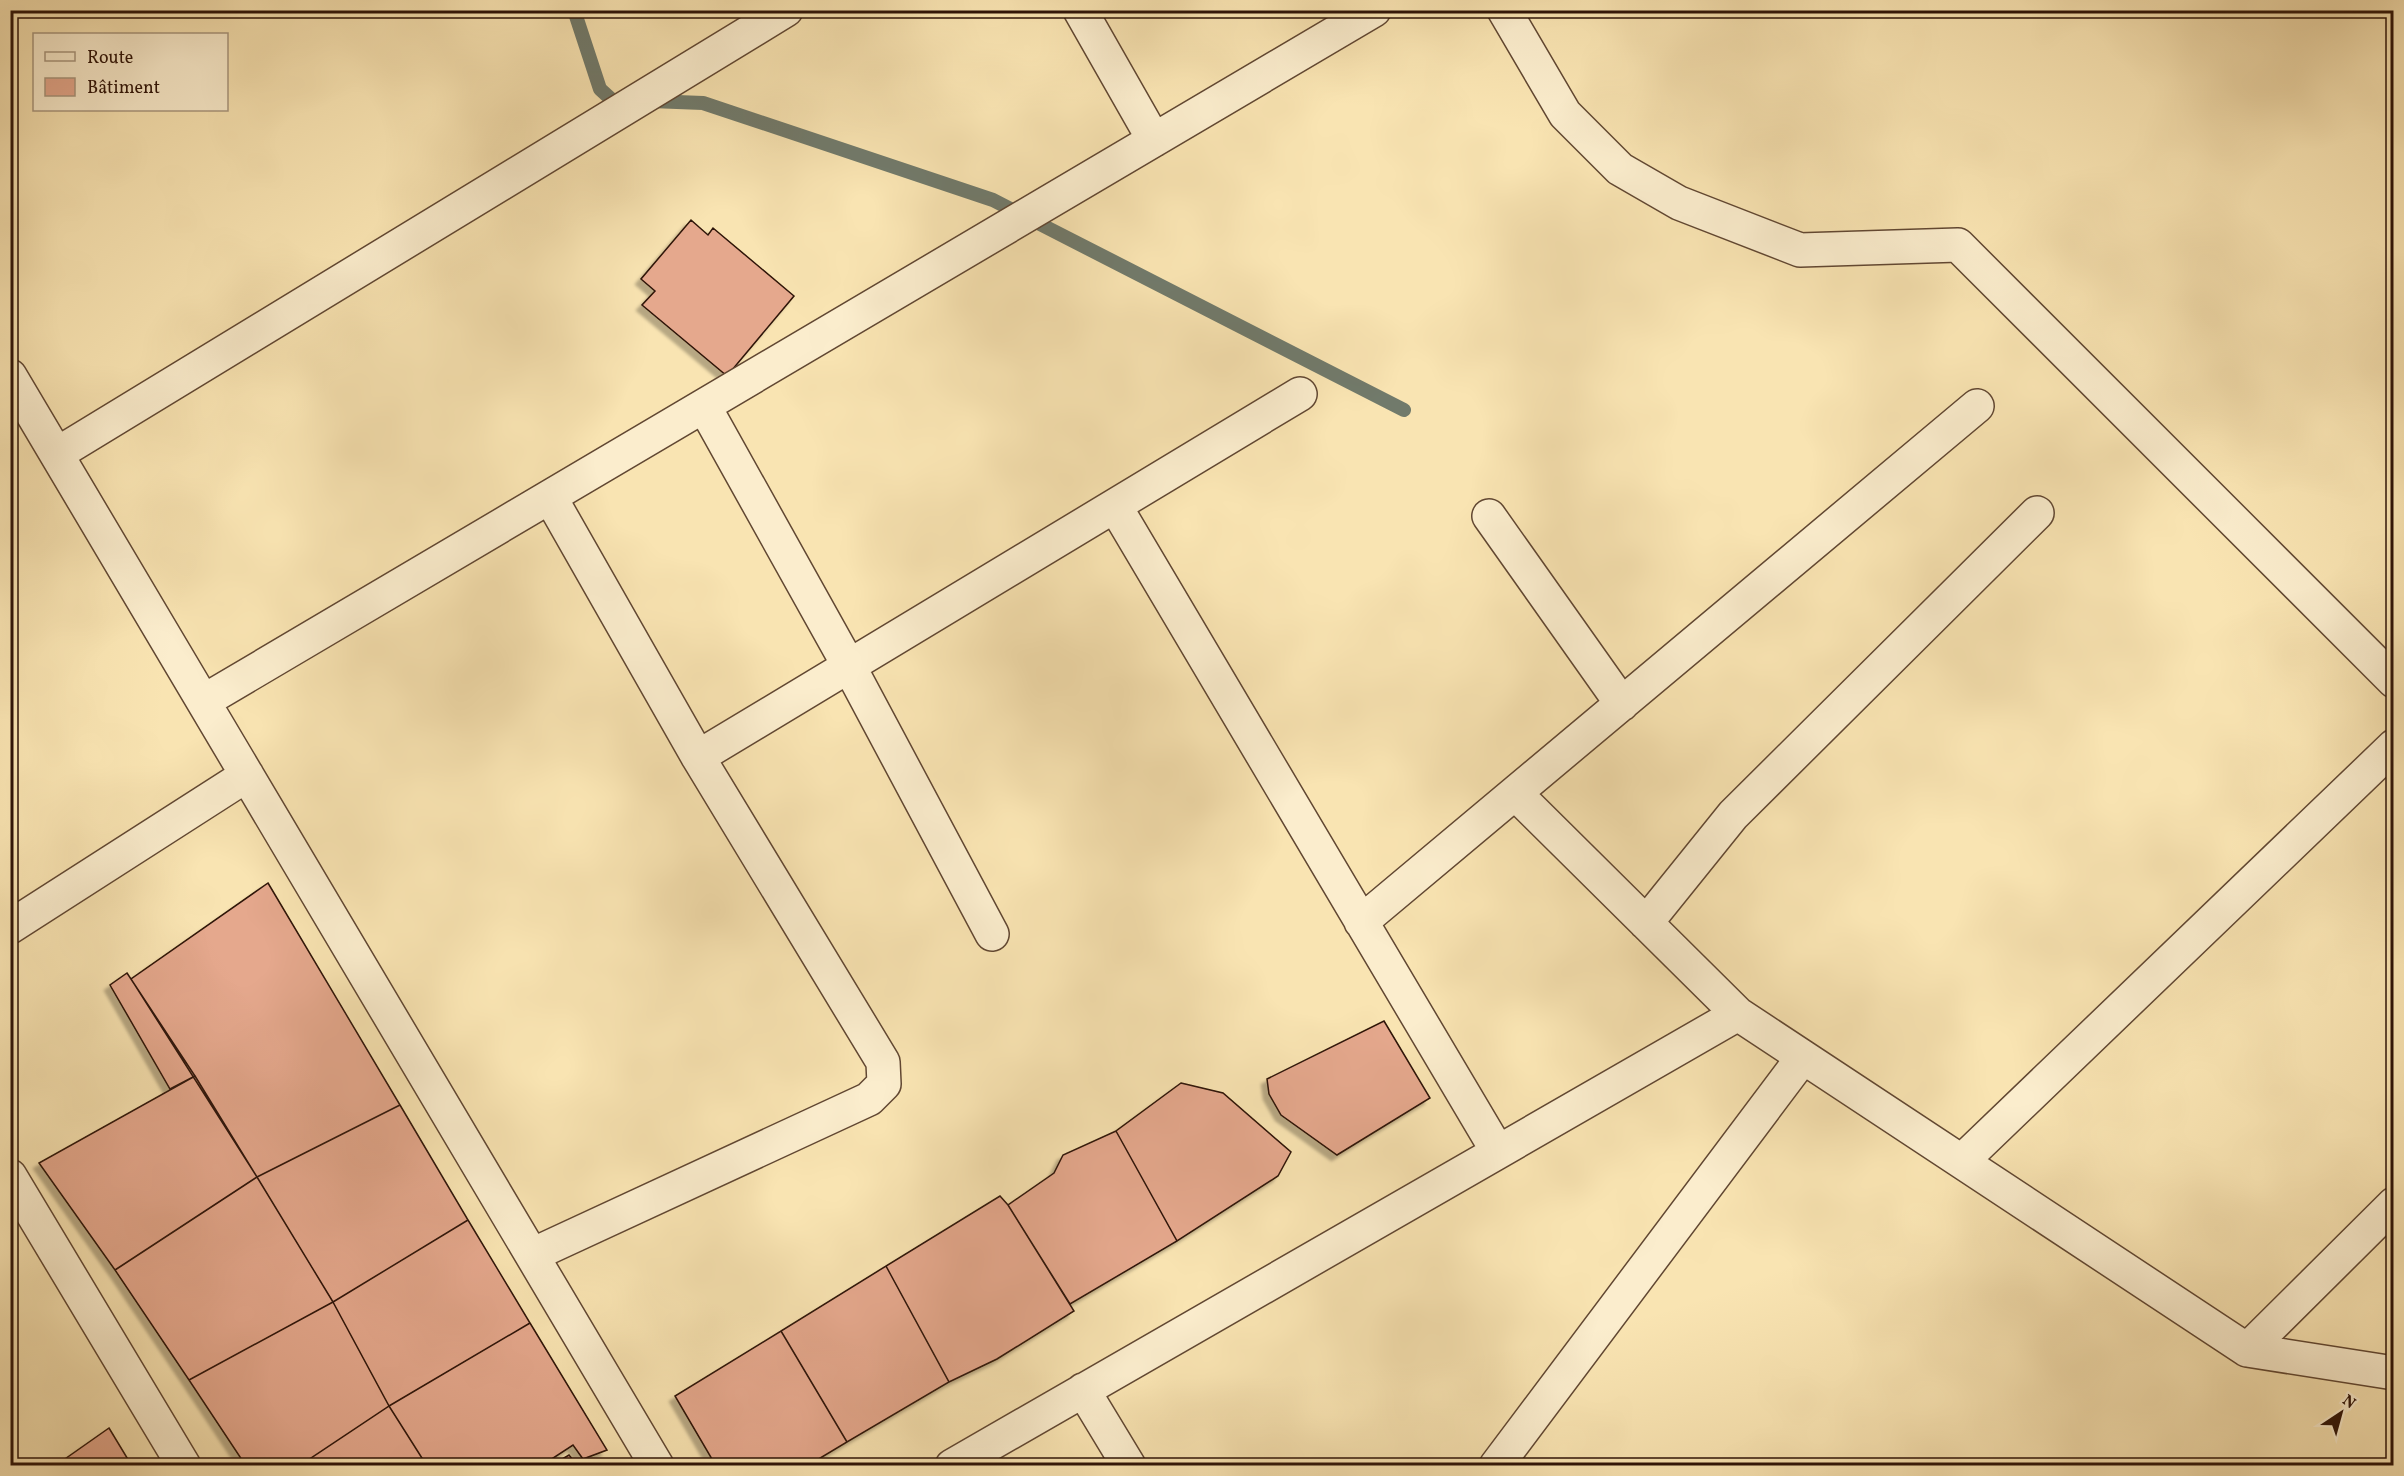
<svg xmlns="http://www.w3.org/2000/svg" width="2404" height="1476" font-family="Vollkorn,serif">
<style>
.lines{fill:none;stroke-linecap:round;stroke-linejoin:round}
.stream{stroke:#717a6b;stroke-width:14}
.building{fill:#e5a88d;stroke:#2e1307;stroke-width:1.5;filter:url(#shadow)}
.minor-casing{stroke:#614732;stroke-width:36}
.minor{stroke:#fbedcd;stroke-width:33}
</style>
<defs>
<filter id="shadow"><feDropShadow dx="-5.5" dy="5.5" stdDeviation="1.5" flood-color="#0004"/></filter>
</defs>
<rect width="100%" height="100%" fill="#f9e4b2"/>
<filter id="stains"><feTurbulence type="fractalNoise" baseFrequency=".00333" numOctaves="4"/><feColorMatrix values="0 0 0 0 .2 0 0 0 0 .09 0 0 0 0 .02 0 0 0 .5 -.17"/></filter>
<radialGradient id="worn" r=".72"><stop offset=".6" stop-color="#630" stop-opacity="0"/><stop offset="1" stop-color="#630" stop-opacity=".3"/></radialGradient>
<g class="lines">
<path class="stream" d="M 574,10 L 600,89 L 612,100 L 626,100
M 651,101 L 703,103 L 993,200 L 1404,410"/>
</g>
<path class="building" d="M 691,220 L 708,235 L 713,228 L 794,296 L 727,376 L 642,305 L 655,291 L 641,279 Z
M 268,883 L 400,1105 L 257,1177 L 131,979 Z
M 127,973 L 195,1076 L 170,1089 L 110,985 Z
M 1384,1021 L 1430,1098 L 1337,1155 L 1281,1115 L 1269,1094 L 1267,1079 Z
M 195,1076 L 257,1177 L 115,1270 L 39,1163 Z
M 1181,1083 L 1223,1093 L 1291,1152 L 1278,1176 L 1177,1241 L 1116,1131 Z
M 400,1105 L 468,1220 L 333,1302 L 257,1177 Z
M 1116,1131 L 1177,1241 L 1070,1304 L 1008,1205 L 1054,1173 L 1063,1155 Z
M 257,1177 L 333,1302 L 189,1380 L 115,1270 Z
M 1000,1196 L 1008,1205 L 1074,1311 L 997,1359 L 949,1382 L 886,1266 Z
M 468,1220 L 530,1323 L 389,1406 L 333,1302 Z
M 886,1266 L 949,1382 L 847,1442 L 781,1331 Z
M 333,1302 L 389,1406 L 299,1466 L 246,1466 L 189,1380 Z
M 530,1323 L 607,1450 L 583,1459 L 573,1445 L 541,1466 L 427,1466 L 389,1406 Z
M 781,1331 L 847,1442 L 807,1466 L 716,1466 L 675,1396 Z
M 389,1406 L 427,1466 L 299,1466 Z
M 109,1428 L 132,1466 L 55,1466 Z
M 569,1455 L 578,1466 L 550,1466 Z"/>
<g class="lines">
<g class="minor-casing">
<path id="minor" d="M 1080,10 L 1154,140
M 1504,10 L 1565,114 L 1620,169 L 1679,203 L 1800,250 L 1958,245 L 2394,681
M 10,376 L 657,1466
M 704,406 L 849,666 L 992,934
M 57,454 L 786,10
M 1115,506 L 1498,1152
M 1489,516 L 1622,704
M 204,701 L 1374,10
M 698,757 L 1300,394
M 1515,793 L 1738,1014 L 2247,1350 L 2394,1373
M 1361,922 L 1977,406
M 1646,923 L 1733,815 L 2037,513
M 10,927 L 247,775
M 1962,1161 L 2394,746
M 10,1176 L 184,1466
M 532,1255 L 869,1099 L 884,1084 L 883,1062 L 698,757 L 550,497
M 2247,1350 L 2394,1204
M 1083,1390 L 1129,1466
M 952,1466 L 1738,1014
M 1496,1466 L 1803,1057"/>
</g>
<use href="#minor" class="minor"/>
</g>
<rect width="2404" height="1476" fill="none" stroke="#f9e4b2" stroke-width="36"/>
<rect x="12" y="12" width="2380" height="1452" fill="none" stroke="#2e1307" stroke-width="3"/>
<rect x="18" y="18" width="2368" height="1440" fill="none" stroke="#2e1307" stroke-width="1.5"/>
<rect x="33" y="33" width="195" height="78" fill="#fbedcd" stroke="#a9967e" stroke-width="1.5"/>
<rect x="45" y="52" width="30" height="9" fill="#fbedcd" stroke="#a9967e" stroke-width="1.5"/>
<text x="87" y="63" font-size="18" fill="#2e1307">Route</text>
<rect x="45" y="78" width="30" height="18" fill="#e5a88d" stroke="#a9967e" stroke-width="1.5"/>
<text x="87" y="93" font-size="18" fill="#2e1307">Bâtiment</text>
<g transform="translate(2341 1413) rotate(36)" stroke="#fbedcd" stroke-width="4.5" paint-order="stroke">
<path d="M0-4.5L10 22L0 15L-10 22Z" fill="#2e1307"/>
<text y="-9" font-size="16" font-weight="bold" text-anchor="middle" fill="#2e1307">N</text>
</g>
<rect width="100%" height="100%" filter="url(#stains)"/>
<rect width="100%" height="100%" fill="url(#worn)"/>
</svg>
